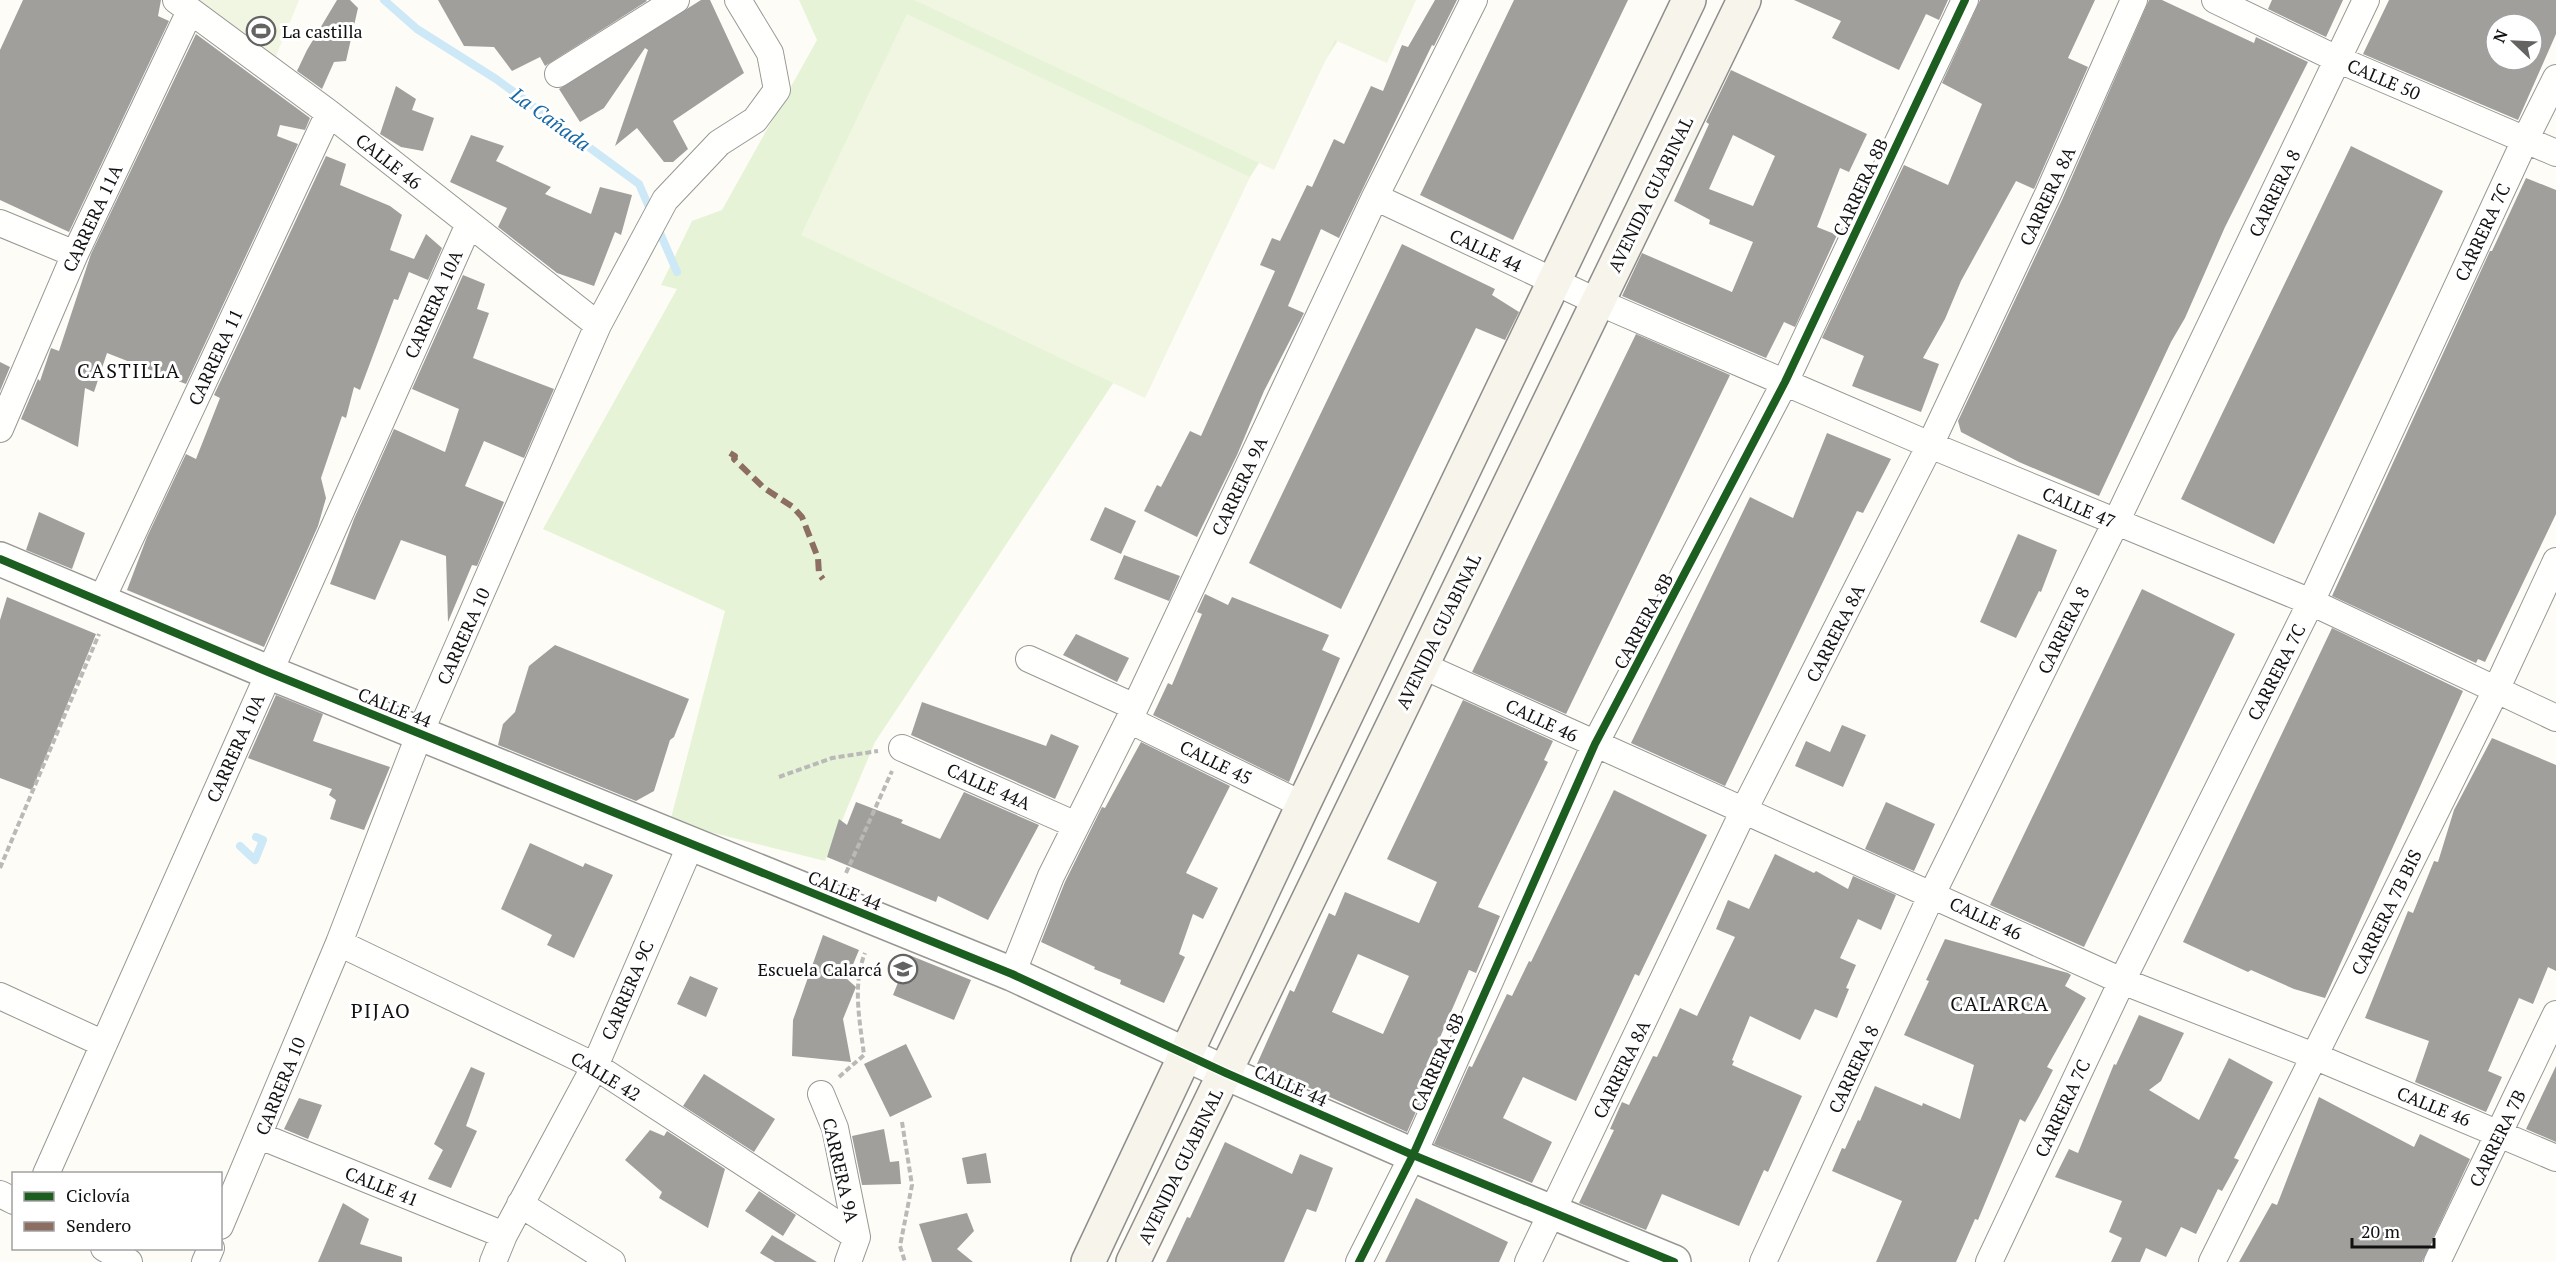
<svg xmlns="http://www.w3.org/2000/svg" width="2556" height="1262" font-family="'PT Serif',serif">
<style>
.green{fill:#e7f3d7}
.pitch{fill:#f0f6e1}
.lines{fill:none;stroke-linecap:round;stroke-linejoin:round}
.stream{stroke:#cde8f7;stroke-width:8}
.building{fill:#a19f9c;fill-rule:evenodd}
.minor-casing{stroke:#979795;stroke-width:28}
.tertiary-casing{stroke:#979795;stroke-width:36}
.secondary-casing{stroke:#8e8d8b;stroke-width:36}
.path{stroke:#b9b9b8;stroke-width:4;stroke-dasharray:6 3;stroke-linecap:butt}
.minor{stroke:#fffffe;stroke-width:26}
.tertiary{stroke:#fffffe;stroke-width:33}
.secondary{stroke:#f6f4eb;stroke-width:33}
.quiet{stroke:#8d6e63;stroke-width:6;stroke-dasharray:12 6;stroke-linecap:butt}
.cycleway-casing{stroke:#fff;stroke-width:11}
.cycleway{stroke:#1b5e20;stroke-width:8}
.labels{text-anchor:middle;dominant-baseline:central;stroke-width:6;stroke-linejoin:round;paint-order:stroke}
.poi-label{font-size:18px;fill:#111;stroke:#fff;text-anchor:start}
.street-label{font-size:18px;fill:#111;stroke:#fff}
.water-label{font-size:20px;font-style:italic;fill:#1768a6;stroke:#fff}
.neighbourhood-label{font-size:20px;letter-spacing:1.5px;fill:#111;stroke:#fff}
</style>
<rect width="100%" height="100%" fill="#fdfcf7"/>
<path class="green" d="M 799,0 L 1364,0 L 1250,177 L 875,742 L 825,861 L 670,822 L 725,611 L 543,529 L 677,289 L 661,285 L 692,221 L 722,210 L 817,40 Z"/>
<path class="pitch" d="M 198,0 L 299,0 L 274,61 Z
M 914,0 L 1416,0 L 1387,63 L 1335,40 L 1274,170 Z
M 907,14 L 1250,177 L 1145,398 L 801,235 Z"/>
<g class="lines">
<path class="stream" d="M 384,0 L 417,29 L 496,79 L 639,184 L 652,214
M 657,226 L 677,272
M 240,846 L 255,860 L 263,840 L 256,837"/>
</g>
<path class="building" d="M 23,0 L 161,0 L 158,16 L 169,21 L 69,232 L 0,200 L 0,50 Z
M 337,0 L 350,0 L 358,8 L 346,61 L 334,62 L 322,89 L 297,71 L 307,50 Z
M 438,0 L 646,0 L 647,1 L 545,66 L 540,57 L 512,71 L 494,47 L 464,46 Z
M 701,0 L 710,0 L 744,73 L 673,121 L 688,149 L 673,162 L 664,162 L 637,128 L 615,146 L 648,50 L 645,48 L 604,108 L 580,122 L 559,89 Z
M 1435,0 L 1457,0 L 1434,46 L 1432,45 L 1339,238 L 1321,229 L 1288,306 L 1304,313 L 1264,391 L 1237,455 L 1197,537 L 1144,511 L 1157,485 L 1161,487 L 1190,431 L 1201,436 L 1275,271 L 1260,265 L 1272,238 L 1280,241 L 1307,185 L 1312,187 L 1334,139 L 1344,144 L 1371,86 L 1383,91 L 1402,45 L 1408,47 Z
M 1514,0 L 1628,0 L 1513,240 L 1420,195 Z
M 1794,0 L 1948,0 L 1939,20 L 1926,14 L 1899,70 L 1832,38 L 1841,21 Z
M 1980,0 L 2095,0 L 2068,58 L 2088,67 L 2034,189 L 2016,181 L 1961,281 L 1945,319 L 1923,358 L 1939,364 L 1921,412 L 1852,386 L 1864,356 L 1822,338 L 1904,165 L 1948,185 L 1982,104 L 1942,83 Z
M 2149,0 L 2162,0 L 2254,43 L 2256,37 L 2308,62 L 2225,227 L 2185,318 L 2171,342 L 2099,496 L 2019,462 L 1961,432 L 1958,421 L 2062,200 Z
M 2272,0 L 2343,0 L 2326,37 L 2268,9 Z
M 2389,0 L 2556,0 L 2556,34 L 2518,120 L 2363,54 ZM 2496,24 L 2532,24 L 2532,60 L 2496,60 Z
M 196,34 L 310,118 L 305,130 L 280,125 L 277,136 L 298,144 L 186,384 L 107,353 L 94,392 L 85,388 L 78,447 L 21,419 L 38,379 L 40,381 L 51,348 L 59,351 L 91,254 Z
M 1731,70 L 1867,134 L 1849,172 L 1840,168 L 1817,227 L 1837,235 L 1795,327 L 1784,322 L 1766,358 L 1622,296 L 1642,253 L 1732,292 L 1753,242 L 1709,224 L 1710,220 L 1674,201 L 1709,124 L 1706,122 ZM 1733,135 L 1775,156 L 1753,206 L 1709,189 Z
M 396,86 L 416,99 L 412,110 L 434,118 L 423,151 L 401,147 L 380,134 Z
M 471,135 L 504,146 L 496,161 L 551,187 L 545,194 L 591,214 L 600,187 L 632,195 L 621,235 L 615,232 L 594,286 L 557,273 L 498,227 L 507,208 L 450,182 Z
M 2351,146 L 2443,191 L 2274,544 L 2181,499 Z
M 326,156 L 346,164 L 340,185 L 390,206 L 402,215 L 390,250 L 414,259 L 426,234 L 442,248 L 428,280 L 409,272 L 398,300 L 394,299 L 360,390 L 354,387 L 346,418 L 342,416 L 321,478 L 326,498 L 318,526 L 264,647 L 127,590 L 147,537 L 186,454 L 196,459 L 220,398 L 214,395 Z
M 2526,178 L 2556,190 L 2556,514 L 2485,662 L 2478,659 L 2476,663 L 2332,596 L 2490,251 L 2492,251 Z
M 1402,244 L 1495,289 L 1492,295 L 1519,312 L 1505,340 L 1476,328 L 1341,609 L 1249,563 Z
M 463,275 L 485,284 L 477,309 L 489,313 L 473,358 L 554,389 L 524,458 L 484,441 L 465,486 L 504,502 L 477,566 L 472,565 L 448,622 L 446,556 L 401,540 L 375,600 L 330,584 L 354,519 L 394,429 L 445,452 L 459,409 L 412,389 Z
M 1636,334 L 1730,375 L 1566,714 L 1472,672 Z
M 0,362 L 10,367 L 0,391 Z
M 1827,433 L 1891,459 L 1863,513 L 1857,511 L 1725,786 L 1631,743 L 1750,497 L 1793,518 Z
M 1105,507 L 1136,521 L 1121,554 L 1090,540 Z
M 39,512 L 85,533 L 72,569 L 26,550 Z
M 2018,534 L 2057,550 L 2041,592 L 2039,591 L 2016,638 L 1980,622 Z
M 1124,555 L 1180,576 L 1169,601 L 1114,579 Z
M 2142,589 L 2235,634 L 2084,947 L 1990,905 Z
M 1205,594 L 1228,605 L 1232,597 L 1329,635 L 1322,650 L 1340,658 L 1289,782 L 1153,715 L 1168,683 L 1172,685 L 1202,614 L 1197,612 Z
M 7,597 L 96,634 L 32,790 L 0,778 L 0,620 Z
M 2332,628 L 2463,691 L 2325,998 L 2294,989 L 2251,970 L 2248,972 L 2183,942 Z
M 1076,634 L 1129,658 L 1117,682 L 1063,655 Z
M 555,645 L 689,699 L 674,737 L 670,740 L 654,791 L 636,801 L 498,745 L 503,724 L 515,712 L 529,666 Z
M 276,695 L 323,714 L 313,741 L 390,767 L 364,830 L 330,819 L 336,800 L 329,795 L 332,789 L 248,758 Z
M 1463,700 L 1553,741 L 1544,760 L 1548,762 L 1478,907 L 1500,916 L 1476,973 L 1469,970 L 1435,1049 L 1442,1053 L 1407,1132 L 1257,1064 L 1290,990 L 1294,992 L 1329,913 L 1335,916 L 1345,892 L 1419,923 L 1437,882 L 1387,859 ZM 1358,954 L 1409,976 L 1383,1034 L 1332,1012 Z
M 922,702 L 1046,746 L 1051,734 L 1079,746 L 1055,799 L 911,735 Z
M 1842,725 L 1866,735 L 1843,787 L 1795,766 L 1806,741 L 1830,752 Z
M 2492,738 L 2556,765 L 2556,971 L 2548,967 L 2533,1004 L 2519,998 L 2488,1071 L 2502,1077 L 2486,1112 L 2415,1082 L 2429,1041 L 2365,1018 L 2408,911 L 2413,913 L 2434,861 L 2438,862 L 2454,810 Z
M 1141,742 L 1230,786 L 1186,873 L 1218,888 L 1203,919 L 1193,914 L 1179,954 L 1185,957 L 1164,1003 L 1120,984 L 1121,980 L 1094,969 L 1095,967 L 1041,942 L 1065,882 L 1102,807 L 1105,808 Z
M 1614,790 L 1707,835 L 1639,976 L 1635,974 L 1576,1101 L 1523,1077 L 1503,1118 L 1552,1142 L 1532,1183 L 1434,1144 L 1469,1066 L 1472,1067 L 1507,994 L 1512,996 L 1529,961 L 1531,962 Z
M 964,792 L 1039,825 L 988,920 L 938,896 L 936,902 L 827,857 L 839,819 L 847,825 L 856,802 L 903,820 L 901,823 L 940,839 Z
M 1886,802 L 1935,824 L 1914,871 L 1865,849 Z
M 530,843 L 583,867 L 585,863 L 613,875 L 574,958 L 547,945 L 552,935 L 501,909 Z
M 1775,854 L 1814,873 L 1816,871 L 1848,889 L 1853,876 L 1896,895 L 1881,930 L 1858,919 L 1840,958 L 1856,965 L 1846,988 L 1849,989 L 1837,1018 L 1815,1009 L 1800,1040 L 1750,1016 L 1732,1060 L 1734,1061 L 1732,1065 L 1802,1096 L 1768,1172 L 1764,1170 L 1739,1226 L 1662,1194 L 1646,1230 L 1579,1203 L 1614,1130 L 1610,1129 L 1622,1102 L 1629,1105 L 1653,1056 L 1657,1057 L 1680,1008 L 1697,1016 L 1735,937 L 1716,929 L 1728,900 L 1749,909 Z
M 823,935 L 859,950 L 847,979 L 856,987 L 843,1019 L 851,1062 L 792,1056 L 793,1020 Z
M 1945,939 L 2068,973 L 2071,975 L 2065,986 L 2086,998 L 2047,1067 L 2053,1070 L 2039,1097 L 2025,1122 L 2020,1119 L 1978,1220 L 1975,1219 L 1956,1262 L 1876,1262 L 1902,1201 L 1832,1171 L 1842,1148 L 1845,1149 L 1858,1120 L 1860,1121 L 1875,1086 L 1922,1106 L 1923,1103 L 1960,1119 L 1974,1065 L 1904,1035 L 1929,981 L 1926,980 Z
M 909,955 L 971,980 L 954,1020 L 893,995 Z
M 690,976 L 718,988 L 706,1017 L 677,1004 Z
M 2139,1015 L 2184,1033 L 2161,1081 L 2149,1090 L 2199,1120 L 2229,1058 L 2273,1082 L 2234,1158 L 2239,1160 L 2222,1191 L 2218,1189 L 2196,1234 L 2181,1227 L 2166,1257 L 2146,1248 L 2140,1262 L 2111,1262 L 2122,1238 L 2109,1232 L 2122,1201 L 2055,1177 L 2069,1149 L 2078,1153 L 2114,1064 L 2116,1065 Z
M 906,1044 L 932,1097 L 890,1117 L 864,1064 Z
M 2556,1066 L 2556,1142 L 2526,1129 Z
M 471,1067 L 485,1073 L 466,1126 L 477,1131 L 451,1188 L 428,1179 L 443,1150 L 434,1144 Z
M 704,1074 L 775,1119 L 754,1152 L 683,1106 Z
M 2319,1097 L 2414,1147 L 2420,1134 L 2470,1159 L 2422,1262 L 2239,1262 L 2272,1203 L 2277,1205 Z
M 299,1098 L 322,1105 L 308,1139 L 284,1129 Z
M 884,1129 L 890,1162 L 899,1161 L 901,1184 L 862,1185 L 852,1136 Z
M 650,1130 L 664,1136 L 667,1131 L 725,1169 L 708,1228 L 659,1198 L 662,1192 L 625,1160 Z
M 1225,1142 L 1292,1174 L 1300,1154 L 1333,1168 L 1316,1212 L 1307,1209 L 1284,1262 L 1166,1262 L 1187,1217 L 1190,1218 Z
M 986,1153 L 991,1183 L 967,1184 L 962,1158 Z
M 759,1191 L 796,1215 L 783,1236 L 745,1211 Z
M 1416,1198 L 1508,1242 L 1499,1262 L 1385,1262 Z
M 343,1203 L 369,1219 L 360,1244 L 402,1257 L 402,1262 L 318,1262 Z
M 967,1213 L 974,1231 L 957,1249 L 973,1262 L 932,1262 L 919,1224 Z
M 772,1235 L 817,1262 L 775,1262 L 760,1253 Z"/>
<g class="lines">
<g class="minor-casing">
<path id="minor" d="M 176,0 L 329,113 L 598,325
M 2215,0 L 2337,59 L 2556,153
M 558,74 L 676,0
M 1375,197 L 1598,302 L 1930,445 L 2311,602 L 2556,718
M 0,223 L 75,254
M 0,429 L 75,254 L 190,11
M 101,601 L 329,113
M 1029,659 L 1135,707
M 1421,665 L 2122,981 L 2314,1056 L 2556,1158
M 1129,720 L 1303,805
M 902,748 L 1076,825
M 339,943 L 595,1066 L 857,1237
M 1012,974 L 1051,876 L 1129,720 L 1375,197 L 1474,0
M 0,996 L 104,1044
M 821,1094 L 835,1128 L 857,1237 L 848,1262
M 260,1136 L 504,1235
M 46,1174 L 469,224
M 0,1194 L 14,1201
M 520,1204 L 612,1262
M 220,1226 L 339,943 L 420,733 L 598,325 L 665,200 L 719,143 L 755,120 L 777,90 L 770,53 L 738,0
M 104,1248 L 129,1262
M 205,1262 L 211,1248
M 493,1262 L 504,1235 L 595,1066 L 691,844
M 1359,1262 L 1413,1155 L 1595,744 L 1785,382 L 1965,0
M 1528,1262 L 1744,810 L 1930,445 L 2048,194 L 2134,0
M 1763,1262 L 1932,894 L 2116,522 L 2366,0
M 1989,1262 L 2122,981 L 2311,602 L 2525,140 L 2556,78
M 2212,1262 L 2496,690 L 2556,561
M 2437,1262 L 2556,1014"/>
</g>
<g class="tertiary-casing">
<path id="tertiary" d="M 0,559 L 268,672 L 1012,974 L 1226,1073 L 1413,1155 L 1674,1262"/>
</g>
<g class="secondary-casing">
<path id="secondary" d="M 1088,1262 L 1303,805 L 1689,0
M 1133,1262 L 1744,0"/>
</g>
<path class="path" d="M 779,777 L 832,758 L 878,751
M 0,868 L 99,634
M 846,873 L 892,771
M 839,1077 L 864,1055 C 860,1022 852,985 865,953
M 902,1122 L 912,1185 L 900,1246 L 905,1262"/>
<use href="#minor" class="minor"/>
<use href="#tertiary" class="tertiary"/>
<use href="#secondary" class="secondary"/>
<path class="quiet" d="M 730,453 L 735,456 L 734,459 L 764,488 L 793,507 L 802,517 L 818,558 L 819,574 L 823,579"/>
<g class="cycleway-casing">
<path id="cycleway" d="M 0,559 L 268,672 L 1012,974 L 1226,1073 L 1413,1155 L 1674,1262
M 1359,1262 L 1413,1155 L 1595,744 L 1785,382 L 1965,0"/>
</g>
<use href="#cycleway" class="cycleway"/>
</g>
<defs>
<g id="stadium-ring" transform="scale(1.5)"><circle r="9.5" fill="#fff" stroke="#646362" stroke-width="1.5"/><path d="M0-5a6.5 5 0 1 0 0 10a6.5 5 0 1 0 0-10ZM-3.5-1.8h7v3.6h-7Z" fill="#646362"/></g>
<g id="school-ring" transform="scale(1.5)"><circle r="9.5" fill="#fff" stroke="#646362" stroke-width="1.5"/><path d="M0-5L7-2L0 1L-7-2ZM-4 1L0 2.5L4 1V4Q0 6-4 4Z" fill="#646362"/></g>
</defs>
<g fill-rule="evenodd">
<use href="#stadium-ring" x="261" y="31"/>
<use href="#school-ring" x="903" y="969"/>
</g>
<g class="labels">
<g class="poi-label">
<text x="282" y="31">La castilla</text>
<text x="882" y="969" text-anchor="end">Escuela Calarcá</text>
</g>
<g class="street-label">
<text transform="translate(2384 79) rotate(23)">CALLE 50</text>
<text transform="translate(389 161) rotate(38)">CALLE 46</text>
<text transform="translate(1860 187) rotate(-65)">CARRERA 8B</text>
<text transform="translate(2274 193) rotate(-64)">CARRERA 8</text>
<text transform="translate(1650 194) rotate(-64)">AVENIDA GUABINAL</text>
<text transform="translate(2047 196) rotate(-65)">CARRERA 8A</text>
<text transform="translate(92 218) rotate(-65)">CARRERA 11A</text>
<text transform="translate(2482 232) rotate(-65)">CARRERA 7C</text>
<text transform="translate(1486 250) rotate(25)">CALLE 44</text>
<text transform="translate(433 304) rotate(-66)">CARRERA 10A</text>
<text transform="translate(215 357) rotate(-65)">CARRERA 11</text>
<text transform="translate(1239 486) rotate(-65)">CARRERA 9A</text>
<text transform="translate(2079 507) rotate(23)">CALLE 47</text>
<text transform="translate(1643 621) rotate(-62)">CARRERA 8B</text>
<text transform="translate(2063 630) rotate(-64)">CARRERA 8</text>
<text transform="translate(1438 631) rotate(-64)">AVENIDA GUABINAL</text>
<text transform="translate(1835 633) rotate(-63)">CARRERA 8A</text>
<text transform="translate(463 636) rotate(-66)">CARRERA 10</text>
<text transform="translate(2276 672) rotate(-63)">CARRERA 7C</text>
<text transform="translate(395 707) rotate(22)">CALLE 44</text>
<text transform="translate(1542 720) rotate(25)">CALLE 46</text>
<text transform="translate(235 748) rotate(-66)">CARRERA 10A</text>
<text transform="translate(1216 762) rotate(26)">CALLE 45</text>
<text transform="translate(989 786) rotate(24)">CALLE 44A</text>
<text transform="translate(845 890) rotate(22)">CALLE 44</text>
<text transform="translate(2386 912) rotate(-64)">CARRERA 7B BIS</text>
<text transform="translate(1986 918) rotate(25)">CALLE 46</text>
<text transform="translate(627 990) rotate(-67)">CARRERA 9C</text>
<text transform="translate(1437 1062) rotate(-66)">CARRERA 8B</text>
<text transform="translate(1621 1069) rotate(-64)">CARRERA 8A</text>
<text transform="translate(1853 1069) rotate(-65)">CARRERA 8</text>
<text transform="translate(606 1076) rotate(31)">CALLE 42</text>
<text transform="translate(1291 1085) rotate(24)">CALLE 44</text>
<text transform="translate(280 1086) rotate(-68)">CARRERA 10</text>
<text transform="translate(2434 1106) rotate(22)">CALLE 46</text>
<text transform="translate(2062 1108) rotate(-65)">CARRERA 7C</text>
<text transform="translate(2497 1138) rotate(-64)">CARRERA 7B</text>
<text transform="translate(1180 1166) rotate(-64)">AVENIDA GUABINAL</text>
<text transform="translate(841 1170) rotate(77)">CARRERA 9A</text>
<text transform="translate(382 1186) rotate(22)">CALLE 41</text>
</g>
<g class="water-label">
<text transform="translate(551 119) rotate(36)">La Cañada</text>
</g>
<g class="neighbourhood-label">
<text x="129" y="370">CASTILLA</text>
<text x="2000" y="1003">CALARCA</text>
<text x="381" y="1010">PIJAO</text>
</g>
</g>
<rect x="12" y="1172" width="210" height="78" fill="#ffffff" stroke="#a0a0a0" stroke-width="1.5"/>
<rect x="24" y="1192" width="30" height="9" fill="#1b5e20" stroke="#a0a0a0" stroke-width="1.5"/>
<text x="66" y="1202" font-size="18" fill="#111111">Ciclovía</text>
<rect x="24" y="1222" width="30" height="9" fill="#8d6e63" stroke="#a0a0a0" stroke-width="1.5"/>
<text x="66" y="1232" font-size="18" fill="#111111">Sendero</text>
<g transform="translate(2514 42) rotate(293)"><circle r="28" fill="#ffffff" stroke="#a0a0a0" stroke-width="1.5"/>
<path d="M0-4.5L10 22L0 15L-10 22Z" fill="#646362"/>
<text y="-9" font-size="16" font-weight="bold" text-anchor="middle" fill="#111111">N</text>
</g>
<path d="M2352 1238v9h82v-9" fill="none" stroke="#111111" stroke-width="3"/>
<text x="2361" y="1238" font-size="18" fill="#111111" stroke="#ffffff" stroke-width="4.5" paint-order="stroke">20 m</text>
</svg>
